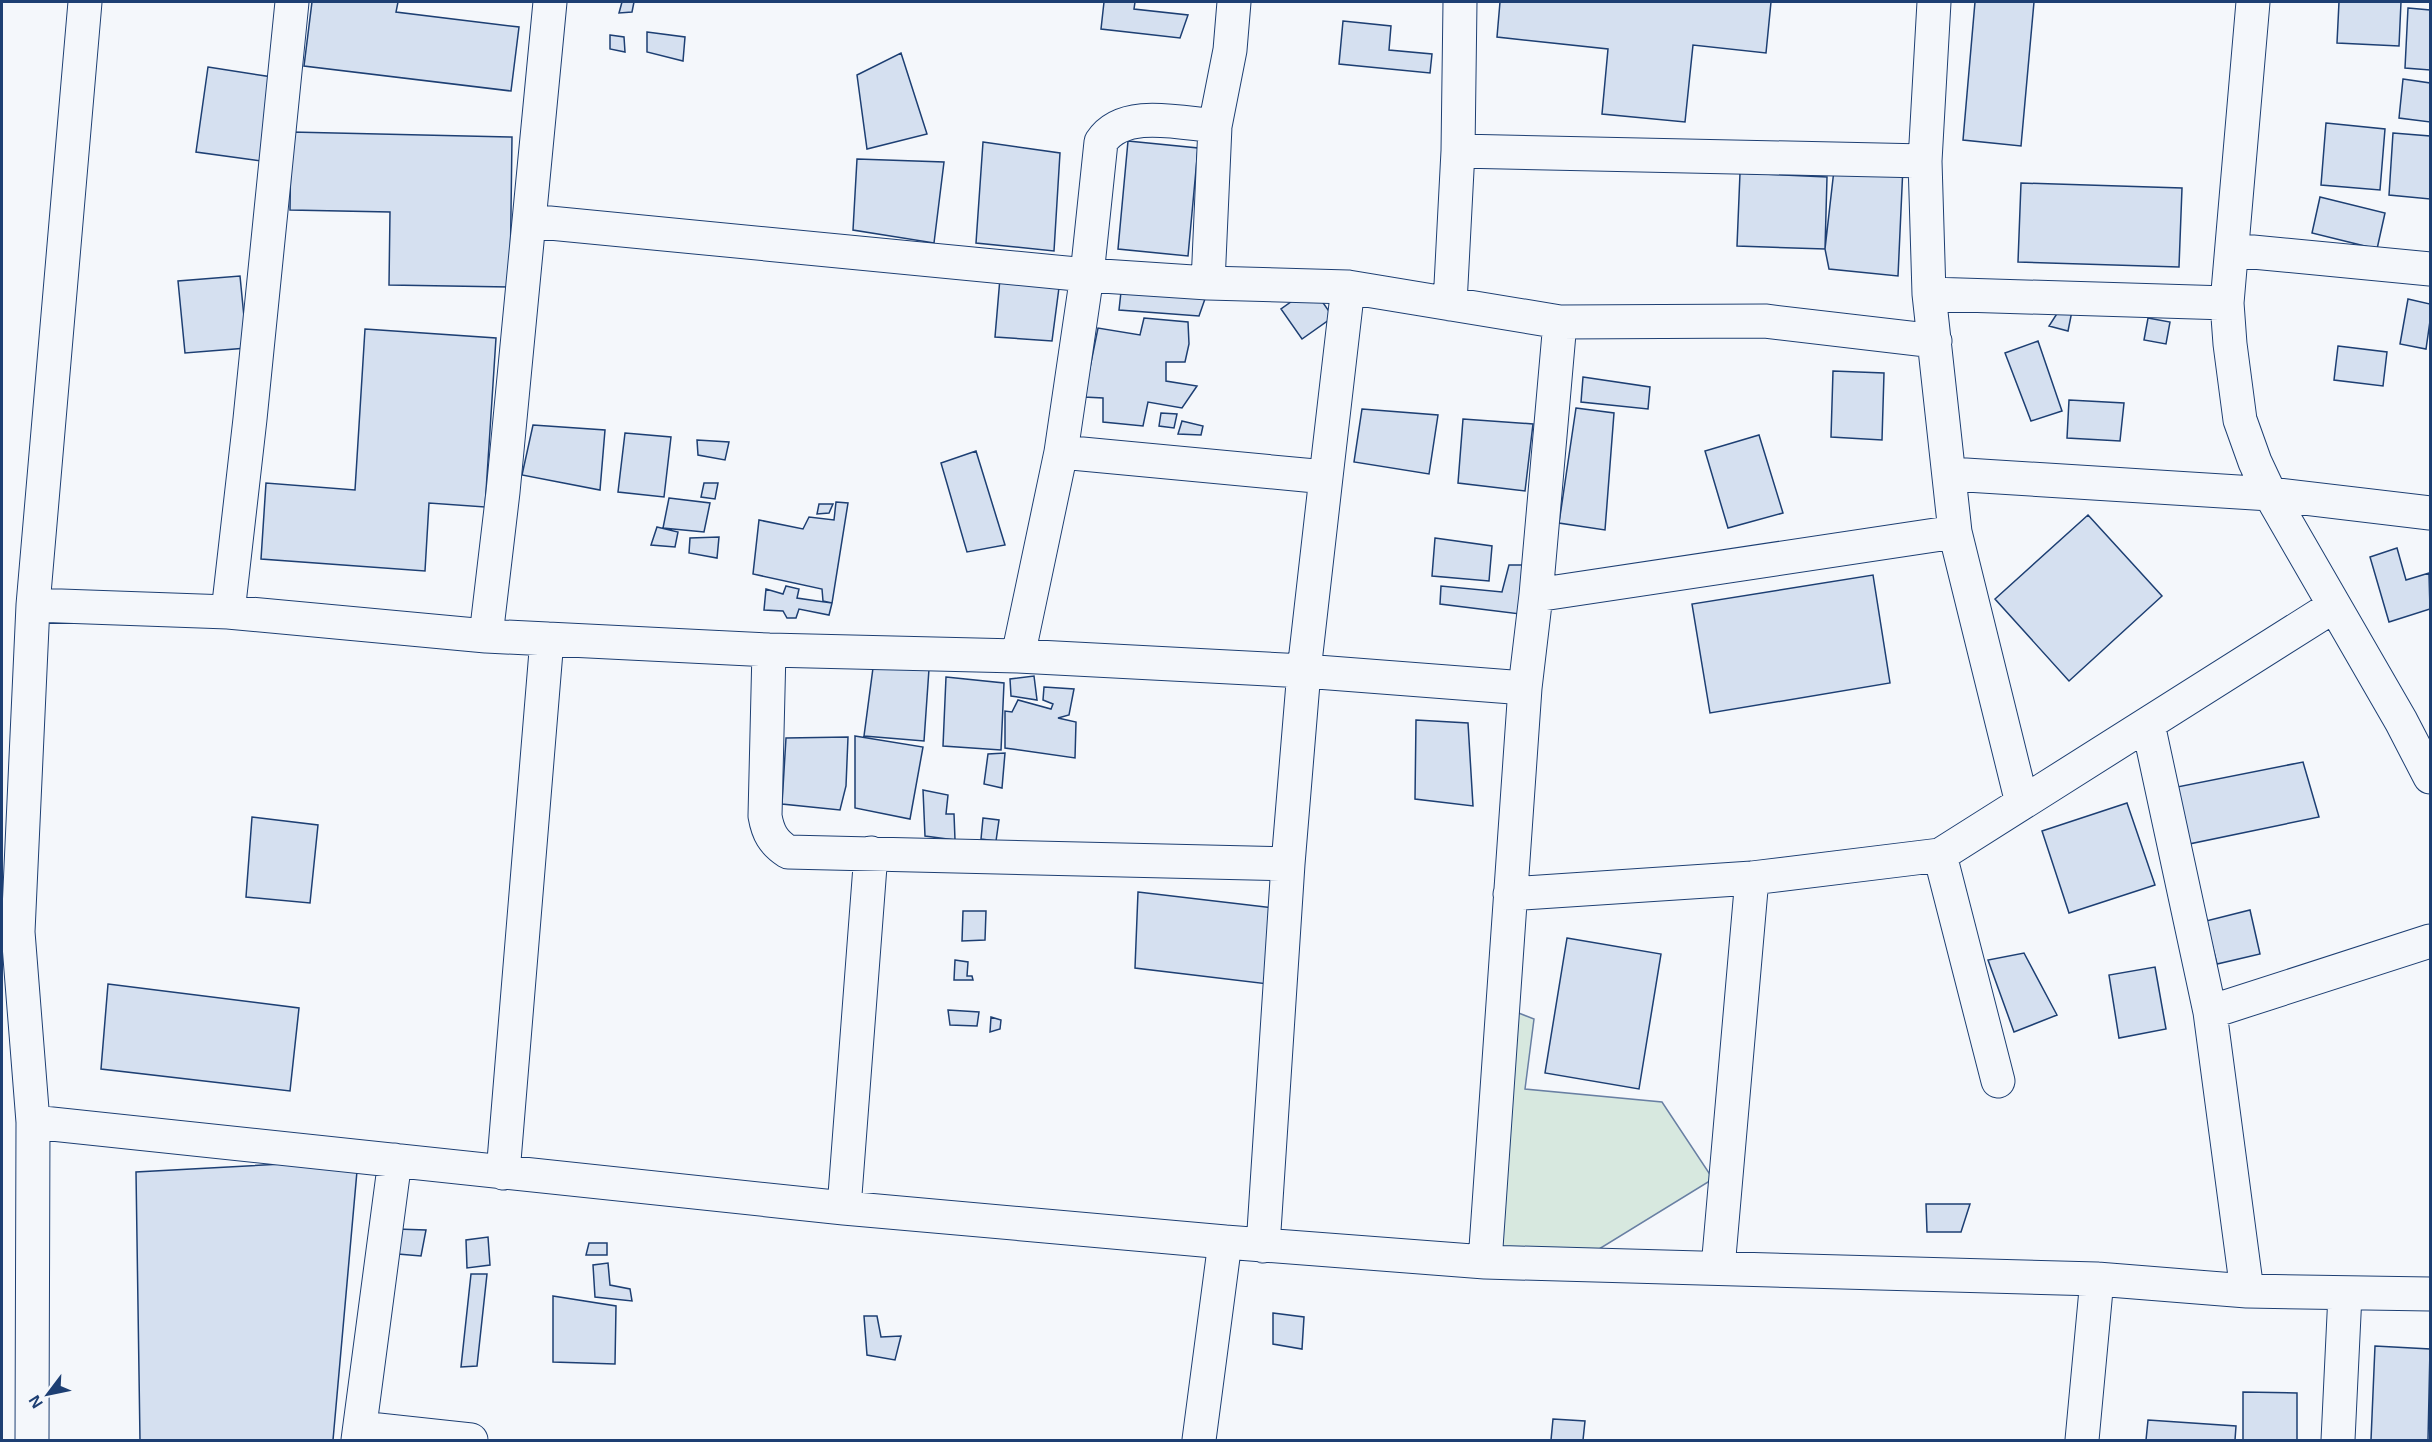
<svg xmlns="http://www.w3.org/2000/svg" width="2432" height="1442" font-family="Arial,sans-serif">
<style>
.green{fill:#d7e8df;stroke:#687fa3;stroke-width:1.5}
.building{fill:#d5e0f0;stroke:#1d3f73;stroke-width:1.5}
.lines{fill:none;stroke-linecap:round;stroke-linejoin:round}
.minor-casing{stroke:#1d3f73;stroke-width:35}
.minor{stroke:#f4f7fb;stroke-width:33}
</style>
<rect width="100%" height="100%" fill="#f4f7fb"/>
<path class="green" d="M 1516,1012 L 1534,1019 L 1525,1089 L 1662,1102 L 1713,1179 L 1591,1254 L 1497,1253 Z"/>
<path class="building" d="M 312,2 L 398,2 L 396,12 L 519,27 L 511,91 L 304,66 Z
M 622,2 L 634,2 L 632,12 L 619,13 Z
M 1104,2 L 1135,2 L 1134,9 L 1188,15 L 1180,38 L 1101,29 Z
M 1500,2 L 1771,2 L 1766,53 L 1693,45 L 1685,122 L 1602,114 L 1608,49 L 1497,37 Z
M 1975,2 L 2034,2 L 2021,146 L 1963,140 Z
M 2339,2 L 2401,2 L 2399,46 L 2337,43 Z
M 2408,8 L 2430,10 L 2430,70 L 2405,68 Z
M 1343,21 L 1391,26 L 1389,50 L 1432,54 L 1430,73 L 1339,64 Z
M 647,32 L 685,37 L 683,61 L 647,52 Z
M 610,35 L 624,37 L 625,52 L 610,49 Z
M 901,53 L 927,134 L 867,149 L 857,75 Z
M 208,67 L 272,77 L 261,161 L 196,152 Z
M 2403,79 L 2430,83 L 2430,122 L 2399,118 Z
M 2326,123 L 2385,129 L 2380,190 L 2321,185 Z
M 291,132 L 512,137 L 510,287 L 389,285 L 390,212 L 290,210 Z
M 2393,133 L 2430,136 L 2430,199 L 2389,195 Z
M 1128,141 L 1198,148 L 1188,256 L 1118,249 Z
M 983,142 L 1060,153 L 1054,251 L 976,243 Z
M 857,159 L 944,162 L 934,243 L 853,230 Z
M 1835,161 L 1903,166 L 1898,276 L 1829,269 L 1825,249 Z
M 1740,173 L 1827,177 L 1825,249 L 1737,246 Z
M 2021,183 L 2182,188 L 2179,267 L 2018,262 Z
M 2320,197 L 2385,213 L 2377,249 L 2312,233 Z
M 240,276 L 247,348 L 185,353 L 178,281 Z
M 1000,278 L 1060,280 L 1052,341 L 995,337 Z
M 1312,287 L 1333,317 L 1302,339 L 1281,309 Z
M 1121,292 L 1206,296 L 1199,316 L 1119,310 Z
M 2408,299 L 2430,304 L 2430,321 L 2426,349 L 2400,344 Z
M 2072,311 L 2068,331 L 2049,326 L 2058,312 Z
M 1144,318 L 1188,322 L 1189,344 L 1185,362 L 1166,362 L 1166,381 L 1197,386 L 1182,408 L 1148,402 L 1143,426 L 1103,422 L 1103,398 L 1084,397 L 1098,328 L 1140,335 Z
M 2148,318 L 2170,322 L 2166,344 L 2144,340 Z
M 365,329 L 496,338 L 485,507 L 429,503 L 425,571 L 261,559 L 266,483 L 355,490 Z
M 2038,341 L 2062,411 L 2031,421 L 2005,353 Z
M 2338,346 L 2387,352 L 2383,386 L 2334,380 Z
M 1833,371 L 1884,373 L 1882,440 L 1831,437 Z
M 1583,377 L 1650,387 L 1648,409 L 1581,402 Z
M 2069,400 L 2124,403 L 2120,441 L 2067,438 Z
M 1576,408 L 1614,413 L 1605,530 L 1559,523 Z
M 1362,409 L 1438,415 L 1429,474 L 1354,462 Z
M 1161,413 L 1177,414 L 1174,428 L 1159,426 Z
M 1463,419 L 1533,424 L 1525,491 L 1458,483 Z
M 1182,421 L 1203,426 L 1201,435 L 1178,434 Z
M 533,425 L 605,430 L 600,490 L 522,475 Z
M 625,433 L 671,437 L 664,497 L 618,492 Z
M 1759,435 L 1783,513 L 1728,528 L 1705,451 Z
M 697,440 L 729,442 L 725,460 L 698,455 Z
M 976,451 L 1005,545 L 967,552 L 941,463 Z
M 704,483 L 718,483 L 715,499 L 701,497 Z
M 669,498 L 710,503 L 704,532 L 663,528 Z
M 836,502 L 848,503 L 832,603 L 823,601 L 822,589 L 753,574 L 759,520 L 803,529 L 809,517 L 834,520 Z
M 819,504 L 833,504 L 829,513 L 817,514 Z
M 2088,515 L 2162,596 L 2069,681 L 1995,599 Z
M 657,527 L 678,532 L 675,547 L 651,545 Z
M 719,537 L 717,558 L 689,553 L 690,538 Z
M 1435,538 L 1492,546 L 1489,581 L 1432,576 Z
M 2397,548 L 2406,580 L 2429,573 L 2430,609 L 2389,622 L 2370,557 Z
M 1509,565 L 1526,565 L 1520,614 L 1440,604 L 1441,586 L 1502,592 Z
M 1873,575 L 1890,683 L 1710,713 L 1692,604 Z
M 786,586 L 799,589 L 797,598 L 832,603 L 829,615 L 799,609 L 796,618 L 787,618 L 783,611 L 764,610 L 766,589 L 783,594 Z
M 873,668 L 929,669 L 924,741 L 864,736 Z
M 1034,676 L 1037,700 L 1011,696 L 1010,679 Z
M 946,677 L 1004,683 L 1001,750 L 943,746 Z
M 1044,687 L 1074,689 L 1069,715 L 1058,718 L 1076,722 L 1075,758 L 1005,748 L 1005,711 L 1012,712 L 1018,700 L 1051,709 L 1053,704 L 1043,700 Z
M 1416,720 L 1468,723 L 1473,806 L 1415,799 Z
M 855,736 L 923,747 L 910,819 L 855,808 Z
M 848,737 L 846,786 L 840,810 L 782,804 L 786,738 Z
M 1005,753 L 1002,788 L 984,784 L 988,754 Z
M 2303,762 L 2319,817 L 2189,844 L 2177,787 Z
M 923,790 L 948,795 L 946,814 L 954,814 L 955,840 L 925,836 Z
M 2127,803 L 2155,885 L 2069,913 L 2042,831 Z
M 252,817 L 318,825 L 310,903 L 246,897 Z
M 983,818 L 999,820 L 996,841 L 981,839 Z
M 1138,892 L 1275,908 L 1268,984 L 1135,968 Z
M 2250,910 L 2260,954 L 2217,964 L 2206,921 Z
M 963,911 L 986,911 L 985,940 L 962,941 Z
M 1567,938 L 1661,954 L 1639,1089 L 1545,1073 Z
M 2024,953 L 2057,1015 L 2014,1032 L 1988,960 Z
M 955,960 L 968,962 L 967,976 L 972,976 L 973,980 L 954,980 Z
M 2155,967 L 2166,1029 L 2119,1038 L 2109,975 Z
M 108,984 L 299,1008 L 290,1091 L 101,1069 Z
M 948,1010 L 979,1012 L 977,1026 L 950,1025 Z
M 991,1017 L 1001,1020 L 1000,1029 L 990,1032 Z
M 358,1160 L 333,1440 L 140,1440 L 136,1172 Z
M 1926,1204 L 1970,1204 L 1961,1232 L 1927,1232 Z
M 396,1229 L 426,1230 L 421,1256 L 398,1254 Z
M 488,1237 L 490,1265 L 467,1268 L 466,1240 Z
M 589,1243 L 607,1243 L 607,1255 L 586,1255 Z
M 608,1263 L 610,1285 L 630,1289 L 632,1301 L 595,1297 L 593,1265 Z
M 471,1274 L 487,1274 L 477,1366 L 461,1367 Z
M 553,1296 L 616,1306 L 615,1364 L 553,1362 Z
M 1273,1313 L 1304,1317 L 1302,1349 L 1273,1344 Z
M 864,1316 L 877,1316 L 881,1337 L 901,1336 L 895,1360 L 867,1355 Z
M 2375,1346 L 2430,1349 L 2428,1440 L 2371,1440 Z
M 2243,1392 L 2297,1393 L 2297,1440 L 2243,1440 Z
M 1553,1419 L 1585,1421 L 1583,1440 L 1551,1440 Z
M 2148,1420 L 2236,1426 L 2235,1440 L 2146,1440 Z"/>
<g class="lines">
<g class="minor-casing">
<path id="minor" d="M 292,2 L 250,419 L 228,612 L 486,636 L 769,650 L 1018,656 L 1304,671 L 1525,688
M 1934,2 L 1925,161 L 1929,294 L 1955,532 L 2022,803
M 2253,2 L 2227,303 L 2230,344 L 2240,420 L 2255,462 L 2270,494 L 2401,721 L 2430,777
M 1458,151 L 1460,2
M 529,221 L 1087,275 L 1208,283 L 1348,287 L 1560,322 L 1765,321 L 1935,341
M 2232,250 L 2430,269
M 1208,283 L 1215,126
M 1929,294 L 2227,303
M 1450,304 L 1458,151 L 1925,161
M 1061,452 L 1326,477 L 1304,671 L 1288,864 L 1263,1246
M 1950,474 L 2270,494 L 2430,513
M 1326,477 L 1348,287
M 1536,595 L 1955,532
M 33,605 L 228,612
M 486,636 L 503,492 L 550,2
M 769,650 L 765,816 C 768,833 773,842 788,852 L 1288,864
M 1018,656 L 1061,452 L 1087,275 L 1101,142 C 1123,108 1180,123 1215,126 L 1230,50 L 1234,2
M 2148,724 L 2210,1012 L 2247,1291
M 1940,855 L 2334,606
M 1510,894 L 1752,878 L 1940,855 L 1998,1081
M 2210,1012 L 2430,941
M 33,1122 L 844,1208 L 1225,1242 L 1199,1440
M 503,1173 L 547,639
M 844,1208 L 871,853
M 1225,1242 L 1485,1262 L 2097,1279 L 2247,1291 L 2430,1294
M 1485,1262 L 1525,688 L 1536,595 L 1560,322
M 1718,1268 L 1752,878
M 360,1428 L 471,1440
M 32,1440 L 33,1122 L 18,932 L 33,605 L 85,2
M 358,1440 L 395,1160
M 2082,1440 L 2097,1279
M 2338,1440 L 2345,1294"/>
</g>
<use href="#minor" class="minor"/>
</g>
<rect width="2432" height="1442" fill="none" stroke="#1d3f73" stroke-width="6"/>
<g transform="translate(48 1394) rotate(238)" stroke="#f4f7fb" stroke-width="4.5" paint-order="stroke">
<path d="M0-4.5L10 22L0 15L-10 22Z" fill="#1d3f73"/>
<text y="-9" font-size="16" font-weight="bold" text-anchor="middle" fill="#1d3f73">N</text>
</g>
</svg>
